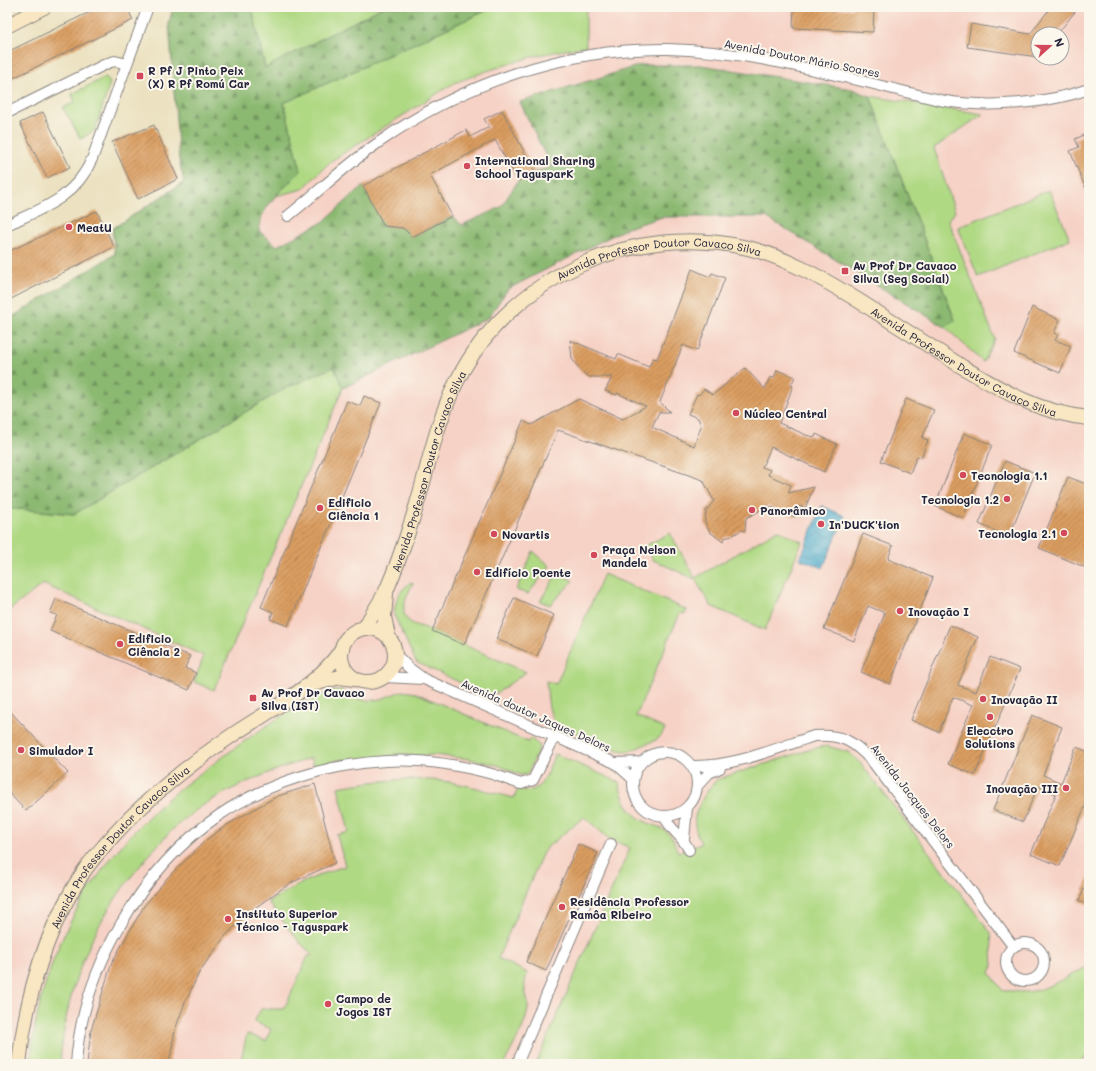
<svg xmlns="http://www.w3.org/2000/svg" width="1096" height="1071" font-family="Mali,sans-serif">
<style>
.built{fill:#f6d1c5;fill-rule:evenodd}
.green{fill:#b0d984;stroke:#697e60}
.forest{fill:url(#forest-firs);stroke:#576e56}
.water{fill:url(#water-waves);stroke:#376682}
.building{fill:url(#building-hatch)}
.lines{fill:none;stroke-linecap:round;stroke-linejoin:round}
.street-casing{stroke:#87827e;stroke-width:12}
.secondary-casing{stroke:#87827e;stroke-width:16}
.street{stroke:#fff;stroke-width:10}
.secondary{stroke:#f9e7c3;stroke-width:14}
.poi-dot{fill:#d1495b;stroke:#fbf7ec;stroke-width:1.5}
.labels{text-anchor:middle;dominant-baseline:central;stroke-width:4;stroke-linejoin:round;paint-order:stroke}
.street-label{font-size:11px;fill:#22223b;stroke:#fbf7ec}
.poi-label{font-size:11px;font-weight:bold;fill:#22223b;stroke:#fbf7ec;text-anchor:start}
</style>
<defs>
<pattern id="forest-firs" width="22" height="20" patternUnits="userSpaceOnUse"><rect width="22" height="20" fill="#8cb972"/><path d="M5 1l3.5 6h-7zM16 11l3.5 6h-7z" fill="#72965f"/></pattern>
<pattern id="water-waves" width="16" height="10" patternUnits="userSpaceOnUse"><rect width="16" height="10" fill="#4ca9ca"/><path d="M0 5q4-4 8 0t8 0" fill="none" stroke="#3f89a5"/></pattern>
<pattern id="building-hatch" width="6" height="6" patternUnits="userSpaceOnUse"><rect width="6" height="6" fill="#da9d60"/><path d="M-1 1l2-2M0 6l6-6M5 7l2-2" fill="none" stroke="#b08050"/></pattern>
</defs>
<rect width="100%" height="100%" fill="#fbf7ec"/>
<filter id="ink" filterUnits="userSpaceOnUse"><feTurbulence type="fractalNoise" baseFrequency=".025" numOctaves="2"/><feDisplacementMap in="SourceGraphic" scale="8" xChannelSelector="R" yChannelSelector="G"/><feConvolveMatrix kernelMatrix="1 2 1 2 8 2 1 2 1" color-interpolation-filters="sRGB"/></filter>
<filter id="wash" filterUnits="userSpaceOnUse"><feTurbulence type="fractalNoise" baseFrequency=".012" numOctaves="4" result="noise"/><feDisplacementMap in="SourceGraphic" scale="16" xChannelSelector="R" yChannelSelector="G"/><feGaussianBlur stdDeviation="0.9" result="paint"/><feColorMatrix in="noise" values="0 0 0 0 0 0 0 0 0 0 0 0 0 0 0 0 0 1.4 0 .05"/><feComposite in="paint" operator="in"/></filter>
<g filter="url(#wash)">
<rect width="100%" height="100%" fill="#ece2c1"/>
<path class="built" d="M 186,7 L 1089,7 L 1089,1064 L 7,1064 L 7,369 L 110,262 L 193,183 ZM 1038,34 L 1062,34 L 1062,58 L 1038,58 Z"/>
<path class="green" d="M 252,7 L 383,7 L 265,68 Z
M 494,7 L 586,7 L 586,46 L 534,56 L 487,71 L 454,83 L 331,161 L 303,189 L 276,196 L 301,171 L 284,103 Z
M 106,77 L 110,83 L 95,130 L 81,139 L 63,108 L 75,102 L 72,94 Z
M 870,96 L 983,114 L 934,148 L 955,212 L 948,220 L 995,339 L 983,362 L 945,327 L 955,320 Z
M 1049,190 L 1070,239 L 978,277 L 958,227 Z
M 334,367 L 343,388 L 214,690 L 194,682 L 204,656 L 43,584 L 7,612 L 7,508 L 74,514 L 284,389 Z
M 778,530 L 802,542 L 765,630 L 711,606 L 695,579 L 653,560 L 645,546 L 670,533 L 695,578 Z
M 533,551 L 550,566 L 528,594 L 516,590 Z
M 558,572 L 573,581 L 550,605 L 540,601 Z
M 604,574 L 687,610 L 685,614 L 680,613 L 636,716 L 665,729 L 661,736 L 656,740 L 630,751 L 624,751 L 618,750 L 558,725 C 547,716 548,695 546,681 L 556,684 Z
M 411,582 L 413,583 C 404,602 394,621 423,627 L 526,672 L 497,693 L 489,696 L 416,662 L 394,615 C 395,599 399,591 411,582 Z
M 334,690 L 342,690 L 350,697 L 368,701 L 381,699 L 402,691 L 416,693 L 528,742 L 530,738 L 540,746 L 529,771 L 526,775 L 521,775 L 497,765 L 469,759 L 434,755 L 338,760 L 314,767 L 311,758 C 269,772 220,790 186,818 C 174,827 162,840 152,852 C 96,914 66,981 60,1064 L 30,1064 C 38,969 79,886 146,819 C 169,795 197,776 224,756 C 258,731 294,705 334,690 Z
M 827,746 L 848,752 L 859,761 L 991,933 L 993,966 L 990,973 L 1003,991 C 1011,990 1017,992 1025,992 C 1043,992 1072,974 1089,966 L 1089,1054 L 1079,1064 L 536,1064 L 630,848 L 608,838 L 584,817 L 544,850 L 498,958 L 527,973 C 521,992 529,995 528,1009 C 525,1028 512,1047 504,1064 L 240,1064 L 247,1034 L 266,1041 L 271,1029 L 254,1022 L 261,1009 L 284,1009 L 308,956 L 313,955 L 300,943 L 268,902 C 293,886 317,875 345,866 L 337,835 L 349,832 L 338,787 C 373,781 407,777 442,781 C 467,784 490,792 514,798 L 518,789 C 543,797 546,773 555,754 L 619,782 C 623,802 631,817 651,824 C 659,827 667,830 672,838 C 675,842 676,848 678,852 L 701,844 C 698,836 693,826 695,816 C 698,806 709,785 718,779 L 815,748 Z"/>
<path class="forest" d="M 173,7 L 252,7 L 265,68 L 383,7 L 494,7 L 284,103 L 301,171 C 285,187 259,207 259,231 L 277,246 L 323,222 L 363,186 L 385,226 L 403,228 L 412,237 L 452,216 L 462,225 L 501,207 L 518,181 L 535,172 L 551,167 L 520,102 L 641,65 L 701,65 L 852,89 L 870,96 L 955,321 L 945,327 L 766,217 L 662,217 L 627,228 L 508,289 L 488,318 L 343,388 L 334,367 L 284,389 L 74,514 L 7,508 L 7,345 L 10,343 L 7,320 L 115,254 L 112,229 L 184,182 L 179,160 L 169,23 Z"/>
<path class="water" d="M 822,506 L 845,516 L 823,568 L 800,559 Z"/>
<g id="blocks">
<path class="building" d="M 100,7 L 127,7 L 133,20 L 7,81 L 7,52 Z
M 794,7 L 853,9 L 853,7 L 874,7 L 873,32 L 793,28 Z
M 1051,7 L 1079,7 L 1057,34 L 1038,34 L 1038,57 L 967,47 L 971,24 L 1030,34 Z
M 502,110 L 535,172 L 518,181 L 495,140 L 430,175 L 452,216 L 412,237 L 403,228 L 384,226 L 363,186 L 466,130 L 470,137 L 489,127 L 484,119 Z
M 43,112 L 70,167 L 47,178 L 20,123 Z
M 154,125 L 178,179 L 138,199 L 112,142 Z
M 1089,133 L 1089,196 L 1070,151 L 1079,147 L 1075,139 Z
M 97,211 L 114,247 L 7,301 L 7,252 Z
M 692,269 L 710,277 L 712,273 L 725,278 L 697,351 L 683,345 L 660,402 L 670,412 L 659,412 L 652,427 L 694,446 L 701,426 L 698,418 L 688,414 L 697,394 L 699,395 L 704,389 L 713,395 L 745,368 L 765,389 L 770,377 L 774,378 L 777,370 L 795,377 L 791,385 L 793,386 L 779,423 L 806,435 L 815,437 L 816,434 L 837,444 L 824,472 L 771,447 L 762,467 L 770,470 L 768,475 L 791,485 L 788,493 L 814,487 L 805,508 L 799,506 L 795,517 L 768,506 L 746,518 L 745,531 L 741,530 L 732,536 L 724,538 L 723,542 L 710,532 L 705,523 L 706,511 L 714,501 L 703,480 L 558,430 L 464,645 L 432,631 L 523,421 L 531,425 L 579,399 L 623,419 L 646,406 L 617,393 L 617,395 L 605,391 L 612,377 L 589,377 L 581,371 L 572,359 L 570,340 L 616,359 L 618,354 L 649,367 L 653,358 L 657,359 Z
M 1032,307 L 1060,320 L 1054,333 L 1058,335 L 1055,340 L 1071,346 L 1060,373 L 1014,353 Z
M 364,396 L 381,403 L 288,626 L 270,619 L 273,612 L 261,607 L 347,401 L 360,406 Z
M 906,399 L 934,410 L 922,438 L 928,440 L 921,458 L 917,456 L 910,473 L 881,461 Z
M 964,433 L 992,445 L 963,518 L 935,506 Z
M 1005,461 L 1035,473 L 1009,537 L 979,524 Z
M 1068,477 L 1089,485 L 1089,569 L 1039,548 Z
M 863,534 L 893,546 L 888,559 L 933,578 L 890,684 L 861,672 L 885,613 L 868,606 L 854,641 L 824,629 Z
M 514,598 L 554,615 L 537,656 L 496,639 Z
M 56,599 L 190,656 L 185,668 L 196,673 L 189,690 L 50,631 L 57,615 L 50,613 Z
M 950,625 L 978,637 L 958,685 L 976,692 L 990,657 L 1020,669 L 975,775 L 948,764 L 973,705 L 953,697 L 939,732 L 911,720 Z
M 7,708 L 68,773 L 26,811 L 7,791 Z
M 1032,715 L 1062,727 L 1043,775 L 1061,783 L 1076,747 L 1089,752 L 1089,797 L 1060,866 L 1031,854 L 1056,794 L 1038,786 L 1023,822 L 993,810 Z
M 315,784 L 335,863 L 293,882 L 280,890 L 252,910 L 225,936 L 200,971 L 184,1005 L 175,1030 L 169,1064 L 87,1064 L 91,1030 L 112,962 L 144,906 L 168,877 L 206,840 L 227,825 L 263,804 L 278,796 Z
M 578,844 L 598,853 L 546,971 L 526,962 Z
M 1089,877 L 1089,905 L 1079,901 Z"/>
</g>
</g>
<g filter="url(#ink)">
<use href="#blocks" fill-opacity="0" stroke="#87827e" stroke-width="1"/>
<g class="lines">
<g class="street-casing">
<path id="street" d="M 7,113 L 108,63 L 115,61 L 127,64
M 288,216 C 318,192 346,165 378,143 C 461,84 564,48 667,49 C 731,50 795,65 857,80 C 887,87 915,95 945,101 C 990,108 1046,104 1089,89
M 7,225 C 43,208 75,198 92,159 L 148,7
M 396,655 L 409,668 L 424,679 L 615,763 L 633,779
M 385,677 L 423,679
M633 784a32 32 0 1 1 64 0a32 32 0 1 1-64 0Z
M 615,763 L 641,762
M 692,766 C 734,767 774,749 814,736 C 842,734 853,741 872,761 L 1013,946
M 698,785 L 709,773 L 720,768
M 665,817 C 670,830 682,835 689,850
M 684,839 L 687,808
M1006 962a19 19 0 1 1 38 0a19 19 0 1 1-38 0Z
M 76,1064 C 82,971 141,869 218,816 C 266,783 328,764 386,761 C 421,759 459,765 492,774 C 502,777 511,781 521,784 L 533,780 L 555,736
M 517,1064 L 611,844"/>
</g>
<g class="secondary-casing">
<g id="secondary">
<path d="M 7,26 L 44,7"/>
<path d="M 386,594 L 384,617 L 388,636"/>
<circle cx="368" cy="655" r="27"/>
<path id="s1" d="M 365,628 C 371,614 381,602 387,589 C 396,568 404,545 411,523 C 427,476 434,426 457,381 C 510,276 634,221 748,248 C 785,257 823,279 856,299 C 891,321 926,344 961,366 C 1003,391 1039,413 1089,418"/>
<path d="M 313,684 L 340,677 L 354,679"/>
<path id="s2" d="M 19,1064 C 26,995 46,929 84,871 C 90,862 98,853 105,845 C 142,802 184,768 231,736 C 268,711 317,687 342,649"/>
</g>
</g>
<use href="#street" class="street"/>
<use href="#secondary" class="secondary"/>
</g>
</g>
<g class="poi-dot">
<rect x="136" y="72" width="8" height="8" rx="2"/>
<circle cx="467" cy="166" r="4"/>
<circle cx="69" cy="227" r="4"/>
<rect x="841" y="267" width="8" height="8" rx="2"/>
<circle cx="736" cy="413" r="4"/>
<circle cx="963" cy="475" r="4"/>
<circle cx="1007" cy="499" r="4"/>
<circle cx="320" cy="508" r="4"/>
<circle cx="752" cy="510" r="4"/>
<circle cx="821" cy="524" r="4"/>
<circle cx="1064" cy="533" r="4"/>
<circle cx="494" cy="534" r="4"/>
<circle cx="594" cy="555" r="4"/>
<circle cx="477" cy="572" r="4"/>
<circle cx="900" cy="611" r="4"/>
<circle cx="120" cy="644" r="4"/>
<rect x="249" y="694" width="8" height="8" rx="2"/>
<circle cx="983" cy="699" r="4"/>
<circle cx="990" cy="717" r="4"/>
<circle cx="21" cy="750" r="4"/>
<circle cx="1066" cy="788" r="4"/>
<circle cx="562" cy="907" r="4"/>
<circle cx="228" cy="919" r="4"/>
<circle cx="328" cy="1004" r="4"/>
</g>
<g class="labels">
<g class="street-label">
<text transform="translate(802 58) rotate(11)">Avenida Doutor Mário Soares</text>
<text stroke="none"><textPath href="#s1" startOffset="517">Avenida Professor Doutor Cavaco Silva</textPath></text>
<text stroke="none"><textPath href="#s1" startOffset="854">Avenida Professor Doutor Cavaco Silva</textPath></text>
<text stroke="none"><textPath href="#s1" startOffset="170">Avenida Professor Doutor Cavaco Silva</textPath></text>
<text transform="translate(536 715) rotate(24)">Avenida doutor Jaques Delors</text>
<text transform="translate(913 796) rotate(52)">Avenida Jacques Delors</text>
<text stroke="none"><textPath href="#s2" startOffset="247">Avenida Professor Doutor Cavaco Silva</textPath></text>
</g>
<g class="poi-label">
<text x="148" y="70">R Pf J Pinto Peix<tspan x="148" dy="13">(X) R Pf Romú Car</tspan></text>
<text x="475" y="160">International Sharing<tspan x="475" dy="13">School TagusparK</tspan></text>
<text x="77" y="227">MeatU</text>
<text x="853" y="265">Av Prof Dr Cavaco<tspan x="853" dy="13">Silva (Seg Social)</tspan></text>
<text x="744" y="413">Núcleo Central</text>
<text x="971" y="475">Tecnologia 1.1</text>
<text x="999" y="499" text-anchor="end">Tecnologia 1.2</text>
<text x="328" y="502">Edificio<tspan x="328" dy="13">Ciência 1</tspan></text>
<text x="760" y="510">Panorâmico</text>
<text x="829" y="524">In'DUCK'tion</text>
<text x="1056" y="533" text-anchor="end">Tecnologia 2.1</text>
<text x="502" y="534">Novartis</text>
<text x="602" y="549">Praça Nelson<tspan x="602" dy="13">Mandela</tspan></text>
<text x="485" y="572">Edifício Poente</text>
<text x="908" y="611">Inovação I</text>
<text x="128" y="638">Edificio<tspan x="128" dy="13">Ciência 2</tspan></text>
<text x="261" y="692">Av Prof Dr Cavaco<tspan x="261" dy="13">Silva (IST)</tspan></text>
<text x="991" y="699">Inovação II</text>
<text x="990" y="730" text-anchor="middle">Elecctro<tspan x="990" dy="13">Solutions</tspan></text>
<text x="29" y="750">Simulador I</text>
<text x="1058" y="788" text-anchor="end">Inovação III</text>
<text x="570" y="901">Residência Professor<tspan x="570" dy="13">Ramôa Ribeiro</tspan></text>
<text x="236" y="913">Instituto Superior<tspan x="236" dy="13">Técnico - Taguspark</tspan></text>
<text x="336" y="998">Campo de<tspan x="336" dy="13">Jogos IST</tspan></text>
</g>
</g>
<rect width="1096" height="1071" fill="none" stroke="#fbf7ec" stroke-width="24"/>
<g transform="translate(1050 46) rotate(69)"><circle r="19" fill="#fbf7ec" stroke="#a4a2a5"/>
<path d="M0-3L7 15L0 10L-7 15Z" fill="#d1495b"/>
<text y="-6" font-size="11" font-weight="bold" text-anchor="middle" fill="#22223b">N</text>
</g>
</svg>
